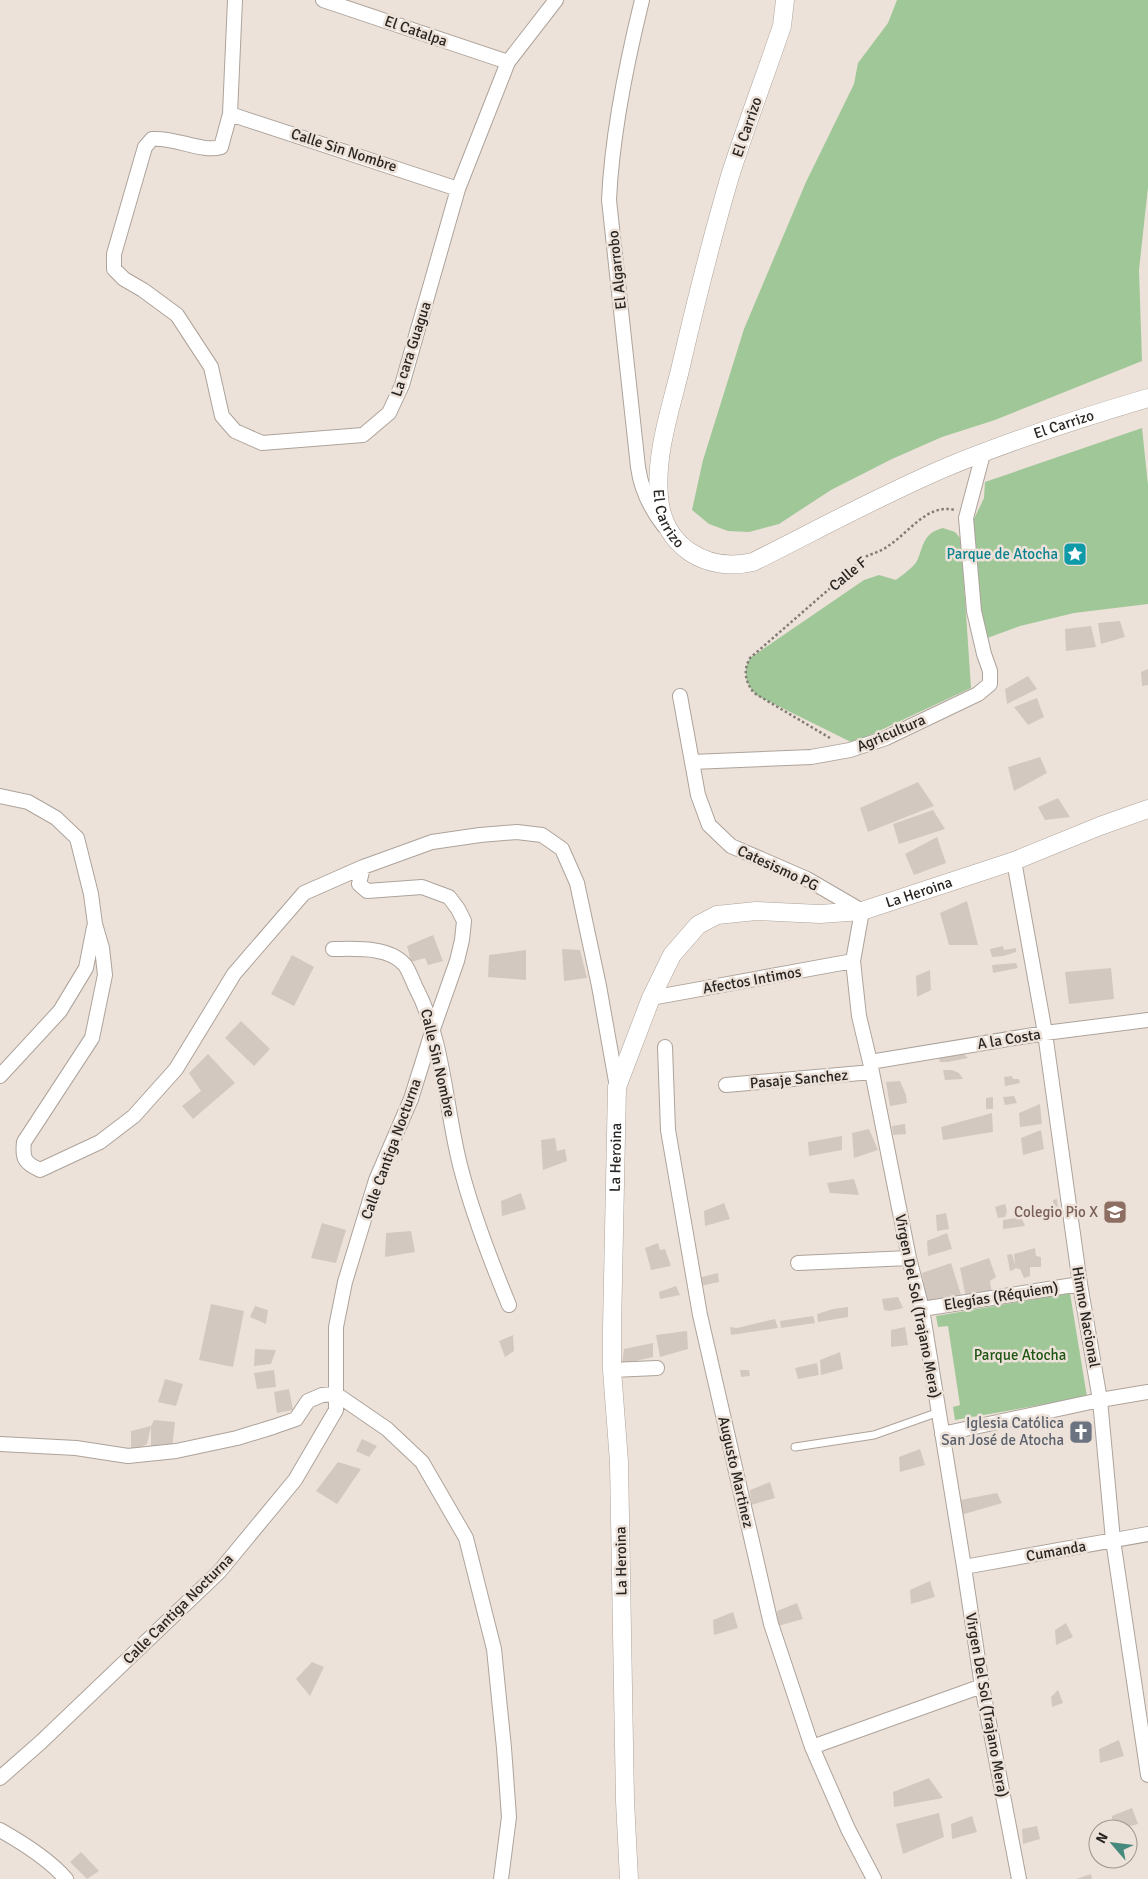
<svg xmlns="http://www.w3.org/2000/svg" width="1148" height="1879" font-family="Signika,sans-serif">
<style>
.green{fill:#a0c798}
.building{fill:#d3c8c0}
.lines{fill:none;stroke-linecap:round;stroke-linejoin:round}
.service-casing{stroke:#ada39b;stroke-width:9}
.minor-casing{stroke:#ada39b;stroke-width:16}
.tertiary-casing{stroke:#ada39b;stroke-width:19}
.path{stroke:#837c76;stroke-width:2.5;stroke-dasharray:2.5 2.5;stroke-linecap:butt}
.service{stroke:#fff;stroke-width:7}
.minor{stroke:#fff;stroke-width:14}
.tertiary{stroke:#fff;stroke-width:18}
.labels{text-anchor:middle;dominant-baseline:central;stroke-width:5;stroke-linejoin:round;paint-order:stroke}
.street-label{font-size:15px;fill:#292522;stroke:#ede2d9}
.culture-label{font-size:15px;fill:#0d838f;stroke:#ede2d9;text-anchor:end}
.education-label{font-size:15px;fill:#785e54;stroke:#ede2d9;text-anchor:end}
.park-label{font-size:15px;fill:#1f5612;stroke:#ede2d9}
.worship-label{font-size:15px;fill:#5b616d;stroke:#ede2d9;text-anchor:end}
</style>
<rect width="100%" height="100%" fill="#ede2d9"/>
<path class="green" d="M 897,0 L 1148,0 L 1148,187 L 1139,270 L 1142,361 L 995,420 L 942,437 L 892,459 L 831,490 L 779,524 L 749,532 L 728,531 L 709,524 L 692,510 L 703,460 L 744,329 L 806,182 L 854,84 L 858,63 L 888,23 Z
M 1142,428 L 1148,485 L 1148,604 L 1074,613 L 1020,626 L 982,640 L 972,523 L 984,498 L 985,482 Z
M 943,528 L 955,532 L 961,539 L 971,688 L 853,743 L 758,696 C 746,686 742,672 750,658 L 864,580 L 879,575 L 896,580 C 902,575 913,568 917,561 C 924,545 923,533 943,528 Z
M 1070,1293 L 1087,1397 L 955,1420 L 953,1407 L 960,1405 L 948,1326 L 938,1327 L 936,1316 Z"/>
<path class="building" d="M 1120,621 L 1125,637 L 1101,644 L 1098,623 Z
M 1091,626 L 1096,647 L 1066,651 L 1065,629 Z
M 1148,669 L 1148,685 L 1142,686 L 1141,672 Z
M 1028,676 L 1037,689 L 1007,704 L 1005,689 Z
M 1037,698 L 1044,717 L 1028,725 L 1014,707 Z
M 1040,757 L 1047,773 L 1014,791 L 1008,767 Z
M 918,782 L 934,806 L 868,832 L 860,808 Z
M 1058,798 L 1070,817 L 1045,820 L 1038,807 Z
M 933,810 L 945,829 L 899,844 L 893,824 Z
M 937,837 L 946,863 L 914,875 L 905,854 Z
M 967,901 L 978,945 L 949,945 L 940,913 Z
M 433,935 L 443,961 L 428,965 L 425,958 L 411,962 L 407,946 Z
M 1003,946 L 1004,950 L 1016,948 L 1016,952 L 1003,956 L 992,957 L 990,949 Z
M 562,949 L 580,950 L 587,978 L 564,981 Z
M 526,950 L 526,980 L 488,977 L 489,955 Z
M 292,955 L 314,967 L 294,1006 L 271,994 Z
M 1016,963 L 1018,968 L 993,973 L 992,965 Z
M 1111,968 L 1114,999 L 1069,1004 L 1065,972 Z
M 930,970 L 931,990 L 917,997 L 916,976 Z
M 241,1021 L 270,1049 L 254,1066 L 225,1038 Z
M 964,1049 L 964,1054 L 968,1058 L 948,1062 L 940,1062 L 938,1052 Z
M 208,1054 L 235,1083 L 193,1119 L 182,1106 L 201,1091 L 189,1073 Z
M 943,1070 L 952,1070 L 959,1073 L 963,1079 L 945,1080 Z
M 1012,1076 L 1013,1079 L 1019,1079 L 1020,1083 L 1005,1086 L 1004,1077 Z
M 900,1081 L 906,1095 L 907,1103 L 890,1106 L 886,1082 Z
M 1014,1096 L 1017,1103 L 1005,1105 L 1003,1097 Z
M 993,1097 L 993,1109 L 986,1109 L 986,1098 Z
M 1040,1104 L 1042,1124 L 1020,1127 L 1019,1113 Z
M 992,1113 L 993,1132 L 943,1140 L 941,1127 Z
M 905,1124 L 906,1134 L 893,1135 L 892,1126 Z
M 869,1129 L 878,1150 L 854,1158 L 852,1133 Z
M 1041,1130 L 1044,1149 L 1023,1155 L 1021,1138 Z
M 842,1136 L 842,1150 L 809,1156 L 808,1142 Z
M 555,1138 L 557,1151 L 565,1149 L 567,1161 L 543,1170 L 541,1140 Z
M 854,1179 L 859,1195 L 830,1193 L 827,1183 Z
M 521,1193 L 526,1209 L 502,1216 L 501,1201 Z
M 1057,1199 L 1058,1209 L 1054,1209 L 1053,1200 Z
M 724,1203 L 730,1219 L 705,1226 L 704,1211 Z
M 1005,1204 L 1007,1211 L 1005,1217 L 998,1218 L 995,1207 Z
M 946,1213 L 949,1229 L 937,1231 L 936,1215 Z
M 1021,1217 L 1025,1226 L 1003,1229 L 1003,1220 Z
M 322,1223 L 346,1230 L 336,1263 L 311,1258 Z
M 411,1231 L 415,1252 L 385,1257 L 386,1233 Z
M 947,1233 L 952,1249 L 928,1256 L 927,1241 Z
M 658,1243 L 660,1250 L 665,1249 L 671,1266 L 651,1270 L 645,1248 Z
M 1035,1248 L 1036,1256 L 1041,1257 L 1041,1267 L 1030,1267 L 1030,1276 L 1024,1278 L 1020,1269 L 1015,1268 L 1015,1269 L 1010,1271 L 1007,1255 L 1012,1254 L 1015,1265 L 1014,1254 Z
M 989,1258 L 996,1277 L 990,1281 L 992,1294 L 966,1298 L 960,1268 Z
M 951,1263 L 962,1298 L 927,1303 L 922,1273 Z
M 718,1273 L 719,1282 L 700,1286 L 698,1278 Z
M 676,1286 L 680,1295 L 660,1299 L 659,1292 Z
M 898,1297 L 903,1308 L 890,1311 L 884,1310 L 882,1299 Z
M 211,1304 L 244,1311 L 233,1367 L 199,1360 Z
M 255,1306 L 268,1310 L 266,1324 L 250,1317 Z
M 848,1307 L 848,1317 L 818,1322 L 817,1314 L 833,1309 Z
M 813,1316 L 815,1323 L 781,1328 L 780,1321 Z
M 775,1319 L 778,1328 L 731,1335 L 730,1327 L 737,1328 Z
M 905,1327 L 908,1345 L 891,1347 L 891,1330 Z
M 687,1331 L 688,1349 L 660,1357 L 656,1335 Z
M 513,1335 L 514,1351 L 505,1357 L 499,1341 Z
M 653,1343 L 653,1357 L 622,1364 L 624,1349 Z
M 255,1349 L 276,1350 L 271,1364 L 254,1366 Z
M 840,1352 L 843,1369 L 821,1375 L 820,1360 Z
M 817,1363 L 819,1375 L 798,1379 L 795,1368 Z
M 274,1370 L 276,1387 L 257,1389 L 254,1373 Z
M 740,1370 L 749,1370 L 750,1376 L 741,1377 Z
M 165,1379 L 183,1384 L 176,1406 L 158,1402 Z
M 289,1389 L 293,1410 L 277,1413 L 274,1392 Z
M 154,1420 L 175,1422 L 172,1449 L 151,1448 L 151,1426 L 147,1444 L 131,1452 L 131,1431 L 151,1426 Z
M 362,1439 L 377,1446 L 369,1457 L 356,1451 Z
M 920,1449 L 925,1465 L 900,1472 L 899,1457 Z
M 338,1462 L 361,1469 L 337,1504 L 316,1491 Z
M 770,1482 L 775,1498 L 751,1505 L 750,1490 Z
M 997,1493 L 1002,1503 L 961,1515 L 960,1500 Z
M 930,1581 L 935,1597 L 911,1604 L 910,1590 Z
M 797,1603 L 803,1619 L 778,1626 L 777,1611 Z
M 733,1612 L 738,1628 L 714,1635 L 713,1620 Z
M 1066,1623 L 1073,1637 L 1056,1645 L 1055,1630 Z
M 312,1662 L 324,1667 L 310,1696 L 296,1679 Z
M 1058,1690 L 1063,1703 L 1052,1707 L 1051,1697 Z
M 1119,1740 L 1124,1756 L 1100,1763 L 1099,1749 Z
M 929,1778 L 943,1798 L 894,1807 L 893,1792 Z
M 1132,1808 L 1138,1824 L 1120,1829 L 1113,1829 L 1112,1816 Z
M 939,1813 L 944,1837 L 903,1854 L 896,1824 Z
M 972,1816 L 977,1832 L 952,1839 L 951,1824 Z
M 1037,1826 L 1040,1839 L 1023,1844 L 1022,1829 Z
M 81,1852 L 99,1871 L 87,1879 L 70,1862 Z
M 1091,1874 L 1092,1879 L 1076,1879 Z"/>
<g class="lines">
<g class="service-casing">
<path id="service" d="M 795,1447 L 874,1435 L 939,1412"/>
</g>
<g class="minor-casing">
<path id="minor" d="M 235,0 L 230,114 L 221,147 C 202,153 176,137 152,139 L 145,147 L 114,254 L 114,269 L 124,279 L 143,290 L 177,315 L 211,367 L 222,416 L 235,431 L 262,443 L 363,435 L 389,413 L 402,385 L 458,189 L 508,62 L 556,0
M 323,0 L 508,62
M 642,0 C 626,65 612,133 609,200 L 638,467 C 641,489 650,508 664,526
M 230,114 L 458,189
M 680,696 L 698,795 L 709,825 L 731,846 L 807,879 L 862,911 L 853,961 L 859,1016 L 870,1062 L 909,1258 L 922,1309 L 964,1567 L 982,1686 L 1019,1879
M 692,762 L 811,757 L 850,750 L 886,738 L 978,694 L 990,684 L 990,671 L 984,654 L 974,611 L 966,518 L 983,454
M 0,796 L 28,802 L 56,818 L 77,838 L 91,894 L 95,924 L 102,948 L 105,975 L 92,1038 L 24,1142 C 22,1159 25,1163 40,1170 L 100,1142 L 134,1116 L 176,1069 L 234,974 L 304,893 L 363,867 L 432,842 L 480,835 L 517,832 L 542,835 L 562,849 L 577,883 L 599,986 L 617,1087
M 1014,861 L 1045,1033 L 1080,1284 L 1100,1400 L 1113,1540 L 1148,1775
M 333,949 C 355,949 389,946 405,965 C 409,971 412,979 415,986 C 444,1040 445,1106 460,1165 C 472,1213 490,1259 509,1305
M 651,998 L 853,961
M 665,1047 L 668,1130 L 700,1315 L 771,1624 L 812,1747 L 848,1829 L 874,1879
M 870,1062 L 1045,1033 L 1148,1020
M 0,1076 L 60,1011 L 86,968 L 94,927
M 726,1085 L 872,1072
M 798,1263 L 909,1258
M 922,1309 L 1080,1284
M 612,1370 L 657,1368
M 942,1434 L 1100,1400 L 1148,1392
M 0,1444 L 76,1448 L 128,1456 L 176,1451 L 237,1438 L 273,1427 L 296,1419 L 308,1401 L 322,1395 L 336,1394 L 387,1429 L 422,1462 L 466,1538 L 494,1649 L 504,1748 L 509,1817 L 501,1879
M 964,1567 L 1148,1534
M 812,1747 L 982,1686
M 0,1778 L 41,1742 L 219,1572 L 295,1480 L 336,1410 L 336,1327 L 345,1282 L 376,1180 L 411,1099 L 433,1029 L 457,961 L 462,940 L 464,921 L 458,909 L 449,897 L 422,887 L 367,891 L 359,884 L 363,867
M 0,1830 C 23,1843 49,1859 66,1879"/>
</g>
<g class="tertiary-casing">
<g id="tertiary">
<path id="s1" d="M 785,0 L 782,26 C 765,76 746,126 730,176 C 711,241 695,305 680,370 C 670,411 655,455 659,497 C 663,546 706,573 753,562 C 817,530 881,495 947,467 C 1012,440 1080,418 1148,398"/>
<path id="s2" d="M 629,1879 L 625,1801 L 619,1462 L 612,1370 L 612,1328 L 617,1087 L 651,998 L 672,955 L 698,925 L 717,915 L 756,911 L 820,914 L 862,911 L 1014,861 L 1100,826 L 1148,809"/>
</g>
</g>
<path class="path" d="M 830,738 L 754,693 C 745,682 743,670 750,658 L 867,556 C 874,553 882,551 888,546 C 909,533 927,503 955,510"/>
<use href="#service" class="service"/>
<use href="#minor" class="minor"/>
<use href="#tertiary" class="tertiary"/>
</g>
<defs>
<g id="sight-square" transform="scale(1.25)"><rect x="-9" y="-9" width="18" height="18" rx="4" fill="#0f9aa8" stroke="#ede2d9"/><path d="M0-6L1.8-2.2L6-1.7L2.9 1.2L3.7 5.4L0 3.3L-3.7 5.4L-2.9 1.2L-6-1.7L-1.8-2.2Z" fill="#fff"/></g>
<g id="school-square" transform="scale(1.25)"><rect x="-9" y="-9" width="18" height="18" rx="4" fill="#8d6e63" stroke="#ede2d9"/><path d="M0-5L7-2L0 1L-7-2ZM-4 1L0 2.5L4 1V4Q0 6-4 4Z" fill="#fff"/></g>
<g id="church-square" transform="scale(1.25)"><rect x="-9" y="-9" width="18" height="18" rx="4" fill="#6b7280" stroke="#ede2d9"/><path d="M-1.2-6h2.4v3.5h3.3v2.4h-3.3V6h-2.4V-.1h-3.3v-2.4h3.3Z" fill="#fff"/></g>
</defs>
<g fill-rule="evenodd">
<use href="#sight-square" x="1075" y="554"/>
<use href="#school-square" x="1115" y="1212"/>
<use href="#church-square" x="1081" y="1432"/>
</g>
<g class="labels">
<g class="street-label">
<text transform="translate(416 31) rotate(19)">El Catalpa</text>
<text transform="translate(747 127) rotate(-71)">El Carrizo</text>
<text transform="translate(344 150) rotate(18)">Calle Sin Nombre</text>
<text transform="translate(617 270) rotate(-96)">El Algarrobo</text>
<text transform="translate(411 349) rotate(-72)">La cara Guagua</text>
<text stroke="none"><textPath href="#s1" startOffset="986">El Carrizo</textPath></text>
<text stroke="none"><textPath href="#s1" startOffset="538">El Carrizo</textPath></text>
<text transform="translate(848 574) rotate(-40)">Calle F</text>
<text transform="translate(891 733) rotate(-23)">Agricultura</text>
<text transform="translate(778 868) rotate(25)">Catesismo PG</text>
<text stroke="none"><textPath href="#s2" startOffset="1202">La Heroina</textPath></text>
<text transform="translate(752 980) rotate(-10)">Afectos Intimos</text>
<text transform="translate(1009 1039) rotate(-9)">A la Costa</text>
<text transform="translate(438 1063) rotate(77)">Calle Sin Nombre</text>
<text transform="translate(799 1079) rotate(-5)">Pasaje Sanchez</text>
<text transform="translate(391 1149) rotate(-70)">Calle Cantiga Nocturna</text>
<text stroke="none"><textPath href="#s2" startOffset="722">La Heroina</textPath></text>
<text transform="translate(1001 1296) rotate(-9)">Elegías (Réquiem)</text>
<text transform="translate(918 1306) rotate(79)">Virgen Del Sol (Trajano Mera)</text>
<text transform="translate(1086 1317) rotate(80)">Himno Nacional</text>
<text transform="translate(736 1472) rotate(77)">Augusto Martinez</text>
<text transform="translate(1056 1551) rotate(-10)">Cumanda</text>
<text transform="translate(621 1561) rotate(-91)">La Heroina</text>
<text transform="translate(178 1609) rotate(-45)">Calle Cantiga Nocturna</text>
<text transform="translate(987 1705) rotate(80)">Virgen Del Sol (Trajano Mera)</text>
</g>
<g class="culture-label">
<text x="1058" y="554">Parque de Atocha</text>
</g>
<g class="education-label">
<text x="1098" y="1212">Colegio Pio X</text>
</g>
<g class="park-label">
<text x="1020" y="1355">Parque Atocha</text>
</g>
<g class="worship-label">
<text x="1064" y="1423">Iglesia Católica<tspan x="1064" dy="17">San José de Atocha</tspan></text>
</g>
</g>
<g transform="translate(1113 1844) rotate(298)"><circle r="24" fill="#ede2d9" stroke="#9f9690"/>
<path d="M0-4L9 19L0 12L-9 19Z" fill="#46897d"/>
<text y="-8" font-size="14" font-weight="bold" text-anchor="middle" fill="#292522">N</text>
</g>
</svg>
